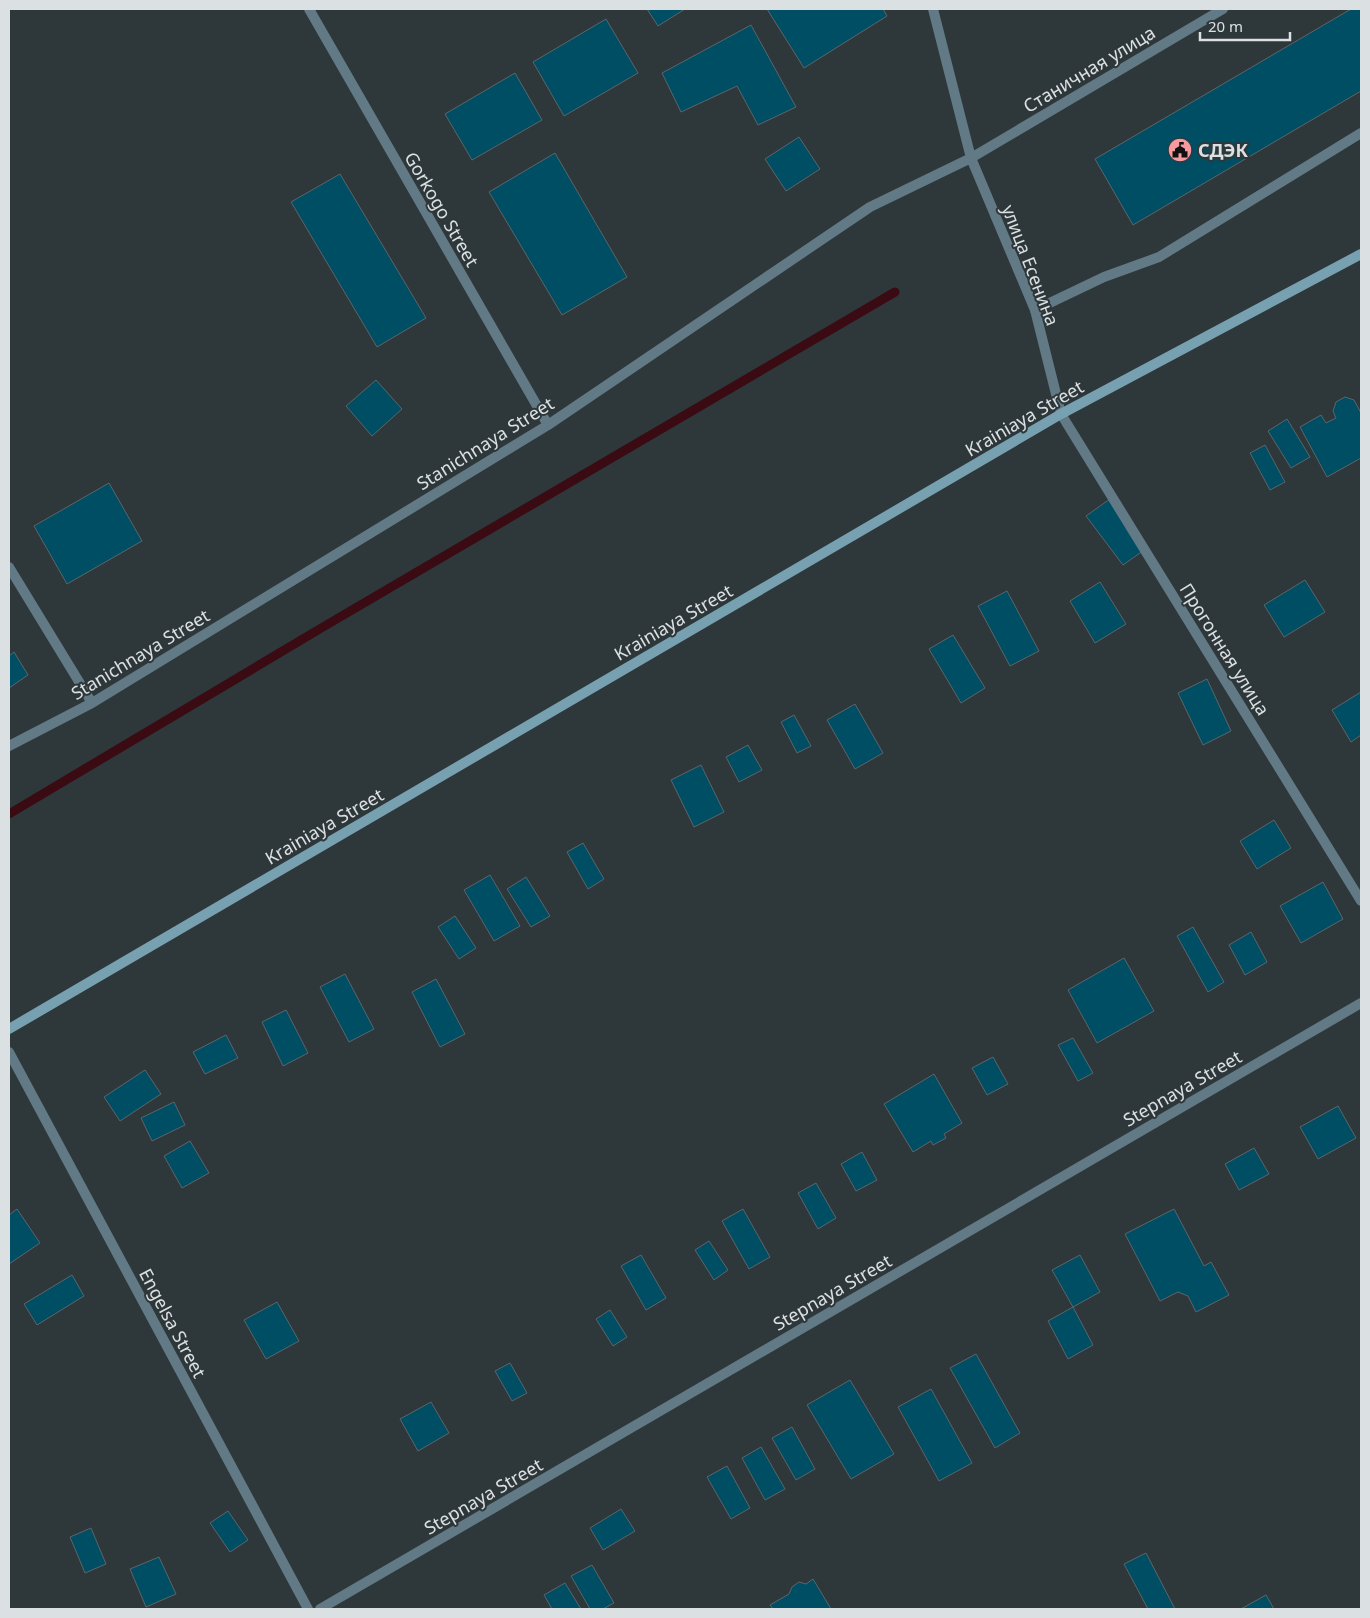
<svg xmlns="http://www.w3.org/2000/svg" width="1370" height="1618" font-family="'Noto Sans',sans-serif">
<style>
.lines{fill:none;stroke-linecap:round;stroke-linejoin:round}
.stream{stroke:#3b0b13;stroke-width:9}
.building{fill:#004e64;stroke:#5d6569}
.lane{stroke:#617a85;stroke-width:10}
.street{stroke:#617a85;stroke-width:10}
.secondary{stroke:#77a1b1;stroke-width:10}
.labels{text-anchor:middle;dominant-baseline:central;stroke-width:4;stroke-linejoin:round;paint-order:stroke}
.street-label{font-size:18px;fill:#dbe0e2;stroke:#2e373a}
.poi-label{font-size:18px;font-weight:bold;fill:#dbe0e2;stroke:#2e373a;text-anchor:start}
</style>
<rect width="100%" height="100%" fill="#2e373a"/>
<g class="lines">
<path class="stream" d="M 9,814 L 323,627 L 895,292"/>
</g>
<path class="building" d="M 647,9 L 685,9 L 658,26 Z
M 767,9 L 883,9 L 887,16 L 804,68 Z
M 1351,9 L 1361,9 L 1361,91 L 1133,225 L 1095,159 Z
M 606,19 L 638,73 L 564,116 L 533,62 Z
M 751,25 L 796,107 L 758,125 L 737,86 L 681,112 L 662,73 Z
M 515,73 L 542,120 L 472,160 L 445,114 Z
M 799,137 L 820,169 L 786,191 L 765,159 Z
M 555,153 L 627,277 L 562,315 L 489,192 Z
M 340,174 L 426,318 L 377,347 L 291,202 Z
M 376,380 L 402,409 L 372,436 L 346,406 Z
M 1345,397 L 1354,400 L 1361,413 L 1361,458 L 1327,477 L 1300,427 L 1321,415 L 1326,423 L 1336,418 L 1333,411 L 1336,402 Z
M 1287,419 L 1310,457 L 1291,468 L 1268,431 Z
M 1265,445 L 1285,482 L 1270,490 L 1250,453 Z
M 109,483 L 142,541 L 67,584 L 34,526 Z
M 1110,499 L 1147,548 L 1123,565 L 1086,516 Z
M 1305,580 L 1325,612 L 1284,637 L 1264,605 Z
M 1100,582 L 1126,624 L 1095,643 L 1070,601 Z
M 1007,591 L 1039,651 L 1010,666 L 978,606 Z
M 953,635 L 985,688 L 961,703 L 929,649 Z
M 14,652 L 28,675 L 9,688 L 9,656 Z
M 1207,679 L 1231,731 L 1203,745 L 1178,693 Z
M 1361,692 L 1361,735 L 1351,742 L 1332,710 Z
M 855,704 L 883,753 L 855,769 L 827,720 Z
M 794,715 L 811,746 L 797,753 L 781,722 Z
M 748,745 L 762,770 L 739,782 L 726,757 Z
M 701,765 L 724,812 L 694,827 L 671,780 Z
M 1274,820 L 1291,848 L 1257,869 L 1240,841 Z
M 583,843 L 604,879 L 588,889 L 567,852 Z
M 490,875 L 520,926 L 494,941 L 464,890 Z
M 526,877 L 550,916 L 531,927 L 507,889 Z
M 1323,882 L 1343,919 L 1301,943 L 1280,906 Z
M 455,916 L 476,948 L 459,959 L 438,927 Z
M 1193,927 L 1224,982 L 1208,992 L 1177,936 Z
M 1251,932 L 1267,962 L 1245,975 L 1229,945 Z
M 1124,958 L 1154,1011 L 1097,1043 L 1068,990 Z
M 345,974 L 374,1029 L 349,1042 L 320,987 Z
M 436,979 L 465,1034 L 440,1047 L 412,992 Z
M 286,1010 L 308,1053 L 283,1066 L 262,1022 Z
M 226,1035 L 238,1058 L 205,1074 L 193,1052 Z
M 1073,1038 L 1093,1073 L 1078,1081 L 1058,1045 Z
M 993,1057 L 1008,1084 L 987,1095 L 972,1068 Z
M 145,1070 L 161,1094 L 120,1121 L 104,1097 Z
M 934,1074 L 962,1123 L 944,1134 L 946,1138 L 933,1145 L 931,1141 L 913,1152 L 884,1104 Z
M 174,1102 L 185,1125 L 152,1141 L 141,1118 Z
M 1338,1106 L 1356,1138 L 1318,1159 L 1300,1127 Z
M 190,1141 L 209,1173 L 182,1188 L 164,1156 Z
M 1254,1148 L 1269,1174 L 1239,1190 L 1225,1164 Z
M 862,1152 L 877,1180 L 856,1191 L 841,1164 Z
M 816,1183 L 836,1218 L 818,1229 L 798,1193 Z
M 17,1209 L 40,1243 L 9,1264 L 9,1215 Z
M 743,1209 L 770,1257 L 749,1269 L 722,1221 Z
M 1174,1209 L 1204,1266 L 1211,1262 L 1229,1295 L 1196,1312 L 1188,1296 L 1178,1292 L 1160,1301 L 1125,1234 Z
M 709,1241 L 728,1270 L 714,1280 L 695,1250 Z
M 641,1255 L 666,1298 L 646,1310 L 621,1266 Z
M 1080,1255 L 1100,1292 L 1073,1307 L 1052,1270 Z
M 72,1275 L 84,1296 L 37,1325 L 24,1304 Z
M 277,1302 L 299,1341 L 266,1359 L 244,1320 Z
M 1073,1307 L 1093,1345 L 1068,1359 L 1048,1321 Z
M 610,1310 L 627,1337 L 613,1346 L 596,1319 Z
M 976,1354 L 1020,1433 L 995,1448 L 950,1368 Z
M 510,1363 L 527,1393 L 512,1401 L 495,1371 Z
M 850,1380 L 894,1454 L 851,1479 L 807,1405 Z
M 931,1389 L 972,1463 L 939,1481 L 898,1407 Z
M 431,1402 L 449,1433 L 418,1451 L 400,1419 Z
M 792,1427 L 815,1469 L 796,1480 L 772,1438 Z
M 761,1447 L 785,1489 L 765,1500 L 742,1458 Z
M 727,1466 L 750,1508 L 731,1519 L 707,1477 Z
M 621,1509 L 635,1531 L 603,1550 L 590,1528 Z
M 228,1511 L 248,1540 L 230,1552 L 210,1523 Z
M 91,1528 L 106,1564 L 85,1573 L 70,1537 Z
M 1146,1553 L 1175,1609 L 1148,1609 L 1124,1564 Z
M 159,1557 L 176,1594 L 146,1607 L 130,1569 Z
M 592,1565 L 614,1603 L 603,1609 L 590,1609 L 571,1576 Z
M 813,1579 L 831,1609 L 773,1609 L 770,1605 L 789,1594 L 792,1587 L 799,1582 L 806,1584 Z
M 565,1583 L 581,1609 L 552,1609 L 544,1595 Z
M 1266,1595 L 1274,1609 L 1241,1609 Z"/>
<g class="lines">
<path class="lane" d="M 1035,310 L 1104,277 L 1159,257 L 1361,133"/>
<path class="street" d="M 309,9 L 548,425
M 933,9 L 971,158 L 1035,310 L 1061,414 L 1361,901
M 9,567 L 92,703
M 9,746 L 92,703 L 548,425 L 870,207 L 971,158 L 1223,9
M 9,1052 L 308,1609
M 320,1609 L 1361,1003"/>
<path class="secondary" d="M 9,1029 L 1061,414 L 1361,254"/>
</g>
<defs>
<g id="civic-disc" transform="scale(1.25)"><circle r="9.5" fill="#f49aa0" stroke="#2e373a"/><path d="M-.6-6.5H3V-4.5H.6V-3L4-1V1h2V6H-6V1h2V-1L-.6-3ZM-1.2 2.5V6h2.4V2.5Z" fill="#111"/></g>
</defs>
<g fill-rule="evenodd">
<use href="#civic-disc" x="1180" y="150"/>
</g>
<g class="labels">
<g class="street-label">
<text transform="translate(1089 69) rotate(-31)">Станичная улица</text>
<text transform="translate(442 209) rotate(60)">Gorkogo Street</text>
<text transform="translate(1031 265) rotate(69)">улица Есенина</text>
<text transform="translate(1024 418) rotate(-30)">Krainiaya Street</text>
<text transform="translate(485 443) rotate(-32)">Stanichnaya Street</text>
<text transform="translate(673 622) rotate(-30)">Krainiaya Street</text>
<text transform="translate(1225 649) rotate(58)">Прогонная улица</text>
<text transform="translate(140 654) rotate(-31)">Stanichnaya Street</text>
<text transform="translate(324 826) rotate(-30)">Krainiaya Street</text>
<text transform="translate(1182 1088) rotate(-30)">Stepnaya Street</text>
<text transform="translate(832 1292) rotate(-30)">Stepnaya Street</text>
<text transform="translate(173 1323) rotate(62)">Engelsa Street</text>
<text transform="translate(483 1496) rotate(-30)">Stepnaya Street</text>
</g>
<g class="poi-label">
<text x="1198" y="150">СДЭК</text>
</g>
</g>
<rect width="1370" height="1618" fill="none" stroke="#dbe0e2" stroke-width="20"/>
<path d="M1200 32v8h90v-8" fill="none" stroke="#dbe0e2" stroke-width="2.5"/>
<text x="1208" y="32" font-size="15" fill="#dbe0e2" stroke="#2e373a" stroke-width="4" paint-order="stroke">20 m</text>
</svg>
